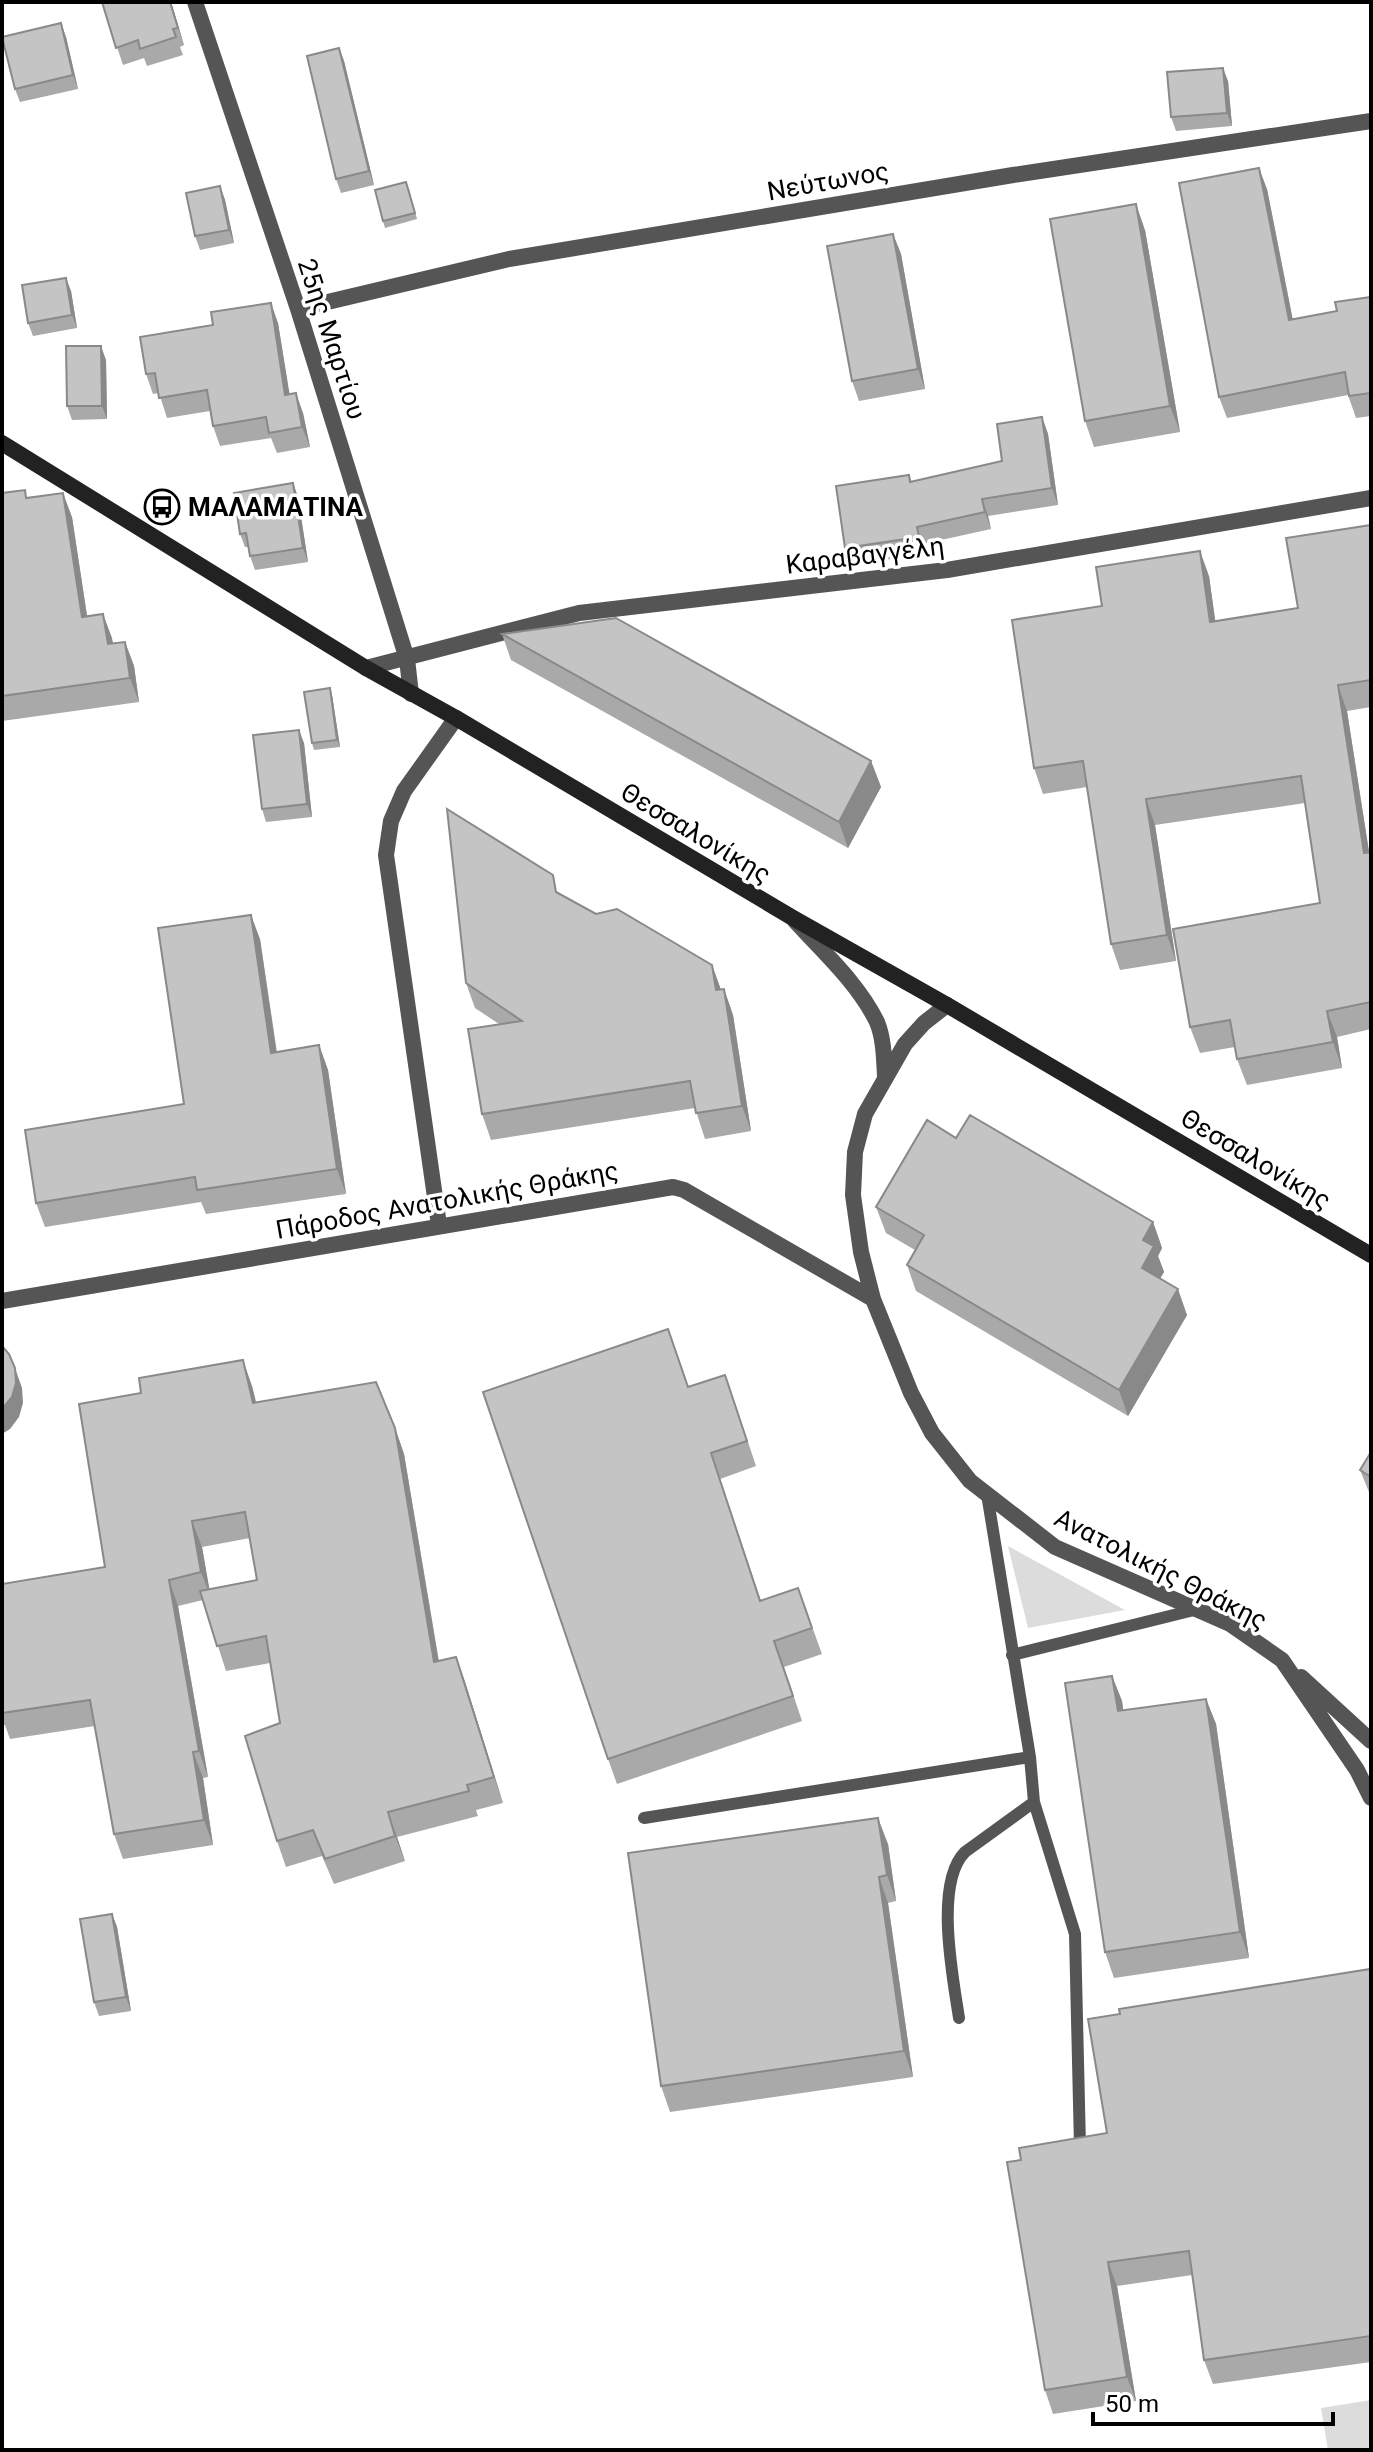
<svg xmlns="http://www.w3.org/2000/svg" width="1373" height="2452" font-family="Roboto,sans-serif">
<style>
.green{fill:#dcdcdc}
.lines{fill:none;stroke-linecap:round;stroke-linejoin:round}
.service{stroke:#555;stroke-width:12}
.minor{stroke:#555;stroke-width:16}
.secondary{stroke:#222;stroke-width:16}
.wall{fill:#a9a9a9;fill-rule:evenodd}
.shaded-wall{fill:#898989}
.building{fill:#c4c4c4;stroke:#898989;stroke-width:2}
.labels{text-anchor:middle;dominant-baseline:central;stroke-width:7;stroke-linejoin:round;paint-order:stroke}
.street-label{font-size:26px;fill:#000;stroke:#fff}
.poi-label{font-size:26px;font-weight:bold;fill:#000;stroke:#fff;text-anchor:start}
</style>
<rect width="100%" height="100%" fill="#fff"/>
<path class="green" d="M 1008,1546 L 1125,1610 L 1028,1628 Z
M 1371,2400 L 1371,2450 L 1328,2450 L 1321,2408 Z"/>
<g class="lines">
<path class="service" d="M 987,1494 L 1030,1757 L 1034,1802 L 1075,1934 L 1080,2146
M 1012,1655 L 1194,1610
M 644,1818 L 1030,1757
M 959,2018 C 953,1978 934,1883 965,1852 L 1034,1802"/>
<path class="minor" d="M 195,2 L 298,309 L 407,659 L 411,694
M 298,309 L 509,259 L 1013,175 L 1371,121
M 366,668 L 579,613 L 947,570 L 1371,498
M 795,921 C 823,952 858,983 877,1022 C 884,1039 884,1059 885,1077
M 947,1005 L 924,1023 L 905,1044 L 865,1114 L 855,1152 L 853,1195 L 861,1252 L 873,1299 L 911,1393 L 932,1433 L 970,1481 L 1055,1547 L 1230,1624 L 1282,1660 L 1357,1770 L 1371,1798
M 439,1225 L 386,855 L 391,821 L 404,791 L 456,718
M 2,1301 L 673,1187 L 684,1190 L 873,1299
M 1301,1677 L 1371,1741"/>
<path class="secondary" d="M 2,443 L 366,668 L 456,718 L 793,918 L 947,1005 L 1371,1255"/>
</g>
<path class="wall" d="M 102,2 L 171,2 L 184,45 L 180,47 L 183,55 L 147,66 L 144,58 L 123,65 Z
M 66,37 L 78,89 L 20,102 L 15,89 Z
M 339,48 L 344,61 L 374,185 L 341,193 L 336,179 Z
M 1228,81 L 1232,126 L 1176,131 L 1171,117 Z
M 220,186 L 225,200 L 234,243 L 200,250 L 195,236 Z
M 409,189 L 417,219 L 385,228 L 383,221 Z
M 1267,189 L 1293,320 L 1337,311 L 1371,297 L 1371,416 L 1356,418 L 1348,395 L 1227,418 L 1219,397 Z
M 1145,230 L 1180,432 L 1094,447 L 1085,421 Z
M 893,234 L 901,254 L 925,389 L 859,401 L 852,381 Z
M 71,291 L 77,328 L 33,336 L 28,323 Z
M 278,323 L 289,394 L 303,413 L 310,447 L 277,453 L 271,438 L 220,446 L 213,426 L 210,411 L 167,418 L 159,393 L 153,394 L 146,374 Z
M 106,360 L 107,419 L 72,420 L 67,406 Z
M 1042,417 L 1048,434 L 1058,505 L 988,516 L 991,529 L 923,544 L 925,554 L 851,565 L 845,548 L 909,475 L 912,482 L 1002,461 Z
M 293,483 L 298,497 L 308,562 L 255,570 L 250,556 L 248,547 L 245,547 L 240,534 Z
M 2,493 L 28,498 L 72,517 L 87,616 L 103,614 L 113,643 L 125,642 L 134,666 L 139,702 L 2,721 Z
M 1371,525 L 1371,707 L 1347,711 L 1369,853 L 1371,852 L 1371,1029 L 1337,1037 L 1342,1068 L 1247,1085 L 1237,1059 L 1235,1047 L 1200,1053 L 1190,1027 L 1320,903 L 1305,803 L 1155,825 L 1176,961 L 1120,970 L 1111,944 L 1087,787 L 1043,794 L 1034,768 L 1102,606 L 1209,576 L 1215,621 L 1298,608 Z
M 502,634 L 871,761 L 881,787 L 848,848 L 511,660 Z
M 330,688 L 332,695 L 340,747 L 314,750 L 312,743 Z
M 304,743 L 312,817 L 266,822 L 262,809 Z
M 560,894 L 596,914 L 712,965 L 721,990 L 724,989 L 733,1015 L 751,1131 L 705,1139 L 695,1108 L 491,1140 L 482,1114 L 499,1024 L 475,1008 L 466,983 Z
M 260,939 L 277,1052 L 319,1045 L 328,1070 L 346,1194 L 206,1214 L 201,1202 L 45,1227 L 36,1203 L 184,1104 Z
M 956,1138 L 1153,1222 L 1162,1248 L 1158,1256 L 1164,1272 L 1160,1278 L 1187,1315 L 1128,1416 L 916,1291 L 907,1265 L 915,1250 L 886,1233 L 876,1207 Z
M 252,1386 L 256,1402 L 395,1428 L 404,1454 L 439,1661 L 456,1657 L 465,1682 L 503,1803 L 476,1810 L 478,1816 L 397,1837 L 405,1861 L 334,1884 L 322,1856 L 286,1867 L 277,1841 L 280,1723 L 270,1663 L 226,1671 L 203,1600 L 178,1606 L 208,1777 L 203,1778 L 213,1845 L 123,1859 L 114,1834 L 95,1726 L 10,1739 L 5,1725 L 2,1725 L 2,1584 L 105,1567 ZM 250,1538 L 257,1580 L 209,1589 L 202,1547 Z
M 689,1387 L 734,1400 L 756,1466 L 720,1479 L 761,1601 L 798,1588 L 822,1654 L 784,1667 L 802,1721 L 617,1784 L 608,1759 Z
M 1371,1452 L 1371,1497 L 1360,1470 Z
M 1112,1676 L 1122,1701 L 1123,1711 L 1206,1699 L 1216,1724 L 1249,1958 L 1114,1978 L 1105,1952 Z
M 888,1844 L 896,1901 L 888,1903 L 913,2077 L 670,2112 L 661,2086 Z
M 112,1914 L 117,1927 L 131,2011 L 99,2016 L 94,2002 Z
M 1371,1971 L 1371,2362 L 1213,2384 L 1204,2360 L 1192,2275 L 1117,2286 L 1136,2401 L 1053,2414 L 1045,2390 L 1021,2160 L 1107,2133 Z"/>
<path class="shaded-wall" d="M 170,2 L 171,2 L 184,45 L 178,28 Z
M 61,23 L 66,37 L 78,89 L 73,75 Z
M 339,48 L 344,61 L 374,185 L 369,171 Z
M 1223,68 L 1228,81 L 1232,126 L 1227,113 Z
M 1259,168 L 1267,189 L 1297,342 L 1289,320 Z
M 220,186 L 225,200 L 234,243 L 229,230 Z
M 1136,204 L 1145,230 L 1180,432 L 1170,406 Z
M 893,234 L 901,254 L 925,389 L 918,369 Z
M 66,278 L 71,291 L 77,328 L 72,315 Z
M 271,303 L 278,323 L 293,415 L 285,395 Z
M 101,346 L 106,360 L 107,419 L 102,406 Z
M 296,393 L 303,413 L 310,447 L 302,427 Z
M 1042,417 L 1048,434 L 1058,505 L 1052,488 Z
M 293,483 L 298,497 L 308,562 L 303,548 Z
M 63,493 L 72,517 L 91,642 L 82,617 Z
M 982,499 L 988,516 L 991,529 L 985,512 Z
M 917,527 L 923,544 L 925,554 L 919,537 Z
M 1200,551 L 1209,576 L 1219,647 L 1210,622 Z
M 103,614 L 112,638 L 117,669 L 108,644 Z
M 125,642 L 134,666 L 139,702 L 130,678 Z
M 1338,685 L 1347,711 L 1371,864 L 1364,853 Z
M 330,688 L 332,695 L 340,747 L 337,740 Z
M 299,730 L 304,743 L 312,817 L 307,804 Z
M 871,761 L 881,787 L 848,848 L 839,822 Z
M 1146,799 L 1155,825 L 1176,961 L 1167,935 Z
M 251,915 L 260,939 L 280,1077 L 271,1053 Z
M 712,965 L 721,990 L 716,990 Z
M 724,989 L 733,1015 L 751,1131 L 742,1106 Z
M 1327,1011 L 1337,1037 L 1342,1068 L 1333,1042 Z
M 319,1045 L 328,1070 L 346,1194 L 337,1169 Z
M 1153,1222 L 1162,1248 L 1158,1256 L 1164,1272 L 1151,1294 L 1142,1268 L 1143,1240 Z
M 1178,1289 L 1187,1315 L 1128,1416 L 1119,1390 Z
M 243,1360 L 252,1386 L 262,1428 L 253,1403 Z
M 15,1368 L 22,1388 L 23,1403 L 19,1417 L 10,1429 L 2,1434 L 2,1409 Z
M 395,1428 L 404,1454 L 443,1688 L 434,1662 Z
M 192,1521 L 202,1547 L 211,1598 L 201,1572 Z
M 169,1580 L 178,1606 L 208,1777 L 199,1751 Z
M 456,1657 L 465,1682 L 503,1803 L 494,1777 Z
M 1112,1676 L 1122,1701 L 1127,1737 L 1118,1711 Z
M 1206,1699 L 1216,1724 L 1249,1958 L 1240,1932 Z
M 193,1752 L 203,1778 L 213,1845 L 204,1820 Z
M 388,1812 L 397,1837 L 405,1861 L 395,1836 Z
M 878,1818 L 888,1844 L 896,1901 L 887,1875 Z
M 879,1877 L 888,1903 L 913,2077 L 904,2051 Z
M 112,1914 L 117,1927 L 131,2011 L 126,1997 Z
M 1108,2262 L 1117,2286 L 1136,2401 L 1127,2377 Z"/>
<path class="building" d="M 102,2 L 170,2 L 178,28 L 173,29 L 176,37 L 140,49 L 138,40 L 116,48 Z
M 61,23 L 73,75 L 15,89 L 2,37 Z
M 339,48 L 369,171 L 336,179 L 307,56 Z
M 1223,68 L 1227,113 L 1171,117 L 1167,72 Z
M 1259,168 L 1289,320 L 1337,311 L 1335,302 L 1371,297 L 1371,393 L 1349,396 L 1345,372 L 1219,397 L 1179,183 Z
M 406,182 L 415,213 L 383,221 L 375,190 Z
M 220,186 L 229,230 L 195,236 L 186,193 Z
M 1136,204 L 1170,406 L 1085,421 L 1050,219 Z
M 893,234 L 918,369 L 852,381 L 827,246 Z
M 66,278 L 72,315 L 28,323 L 22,285 Z
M 271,303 L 285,395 L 296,393 L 302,427 L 269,433 L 266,417 L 213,426 L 207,390 L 159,398 L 155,373 L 146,374 L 140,337 L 213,325 L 211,312 Z
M 66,346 L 101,346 L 102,406 L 67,406 Z
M 1042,417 L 1052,488 L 982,499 L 985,512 L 917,527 L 919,537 L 845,548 L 836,486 L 909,475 L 910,482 L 1002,461 L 997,424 Z
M 293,483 L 303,548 L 250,556 L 246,533 L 240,534 L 234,493 Z
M 25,490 L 26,498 L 63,493 L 82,617 L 103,614 L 108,644 L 125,642 L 130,678 L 2,696 L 2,493 Z
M 1371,525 L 1371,680 L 1338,685 L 1364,853 L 1371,852 L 1371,1002 L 1327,1011 L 1333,1042 L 1237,1059 L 1230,1020 L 1190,1027 L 1173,929 L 1320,903 L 1301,776 L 1146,799 L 1167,935 L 1111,944 L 1083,761 L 1034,768 L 1012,620 L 1102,606 L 1096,567 L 1200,551 L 1210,622 L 1298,608 L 1286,538 Z
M 616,618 L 871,761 L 839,822 L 502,634 Z
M 330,688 L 337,740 L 312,743 L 304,692 Z
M 299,730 L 307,804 L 262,809 L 253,735 Z
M 447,809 L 553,875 L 556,892 L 596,914 L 617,909 L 712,965 L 716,990 L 724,989 L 742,1106 L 696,1113 L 690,1081 L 482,1114 L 468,1029 L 522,1021 L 466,983 Z
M 251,915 L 271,1053 L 319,1045 L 337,1169 L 197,1190 L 195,1177 L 36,1203 L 25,1130 L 184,1104 L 158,928 Z
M 970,1115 L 1153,1222 L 1143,1240 L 1154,1246 L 1142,1268 L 1178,1289 L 1119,1390 L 907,1265 L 924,1235 L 876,1207 L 927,1120 L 956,1138 Z
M 668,1329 L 688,1387 L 725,1375 L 747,1441 L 711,1453 L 760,1601 L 798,1588 L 812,1628 L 774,1641 L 793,1696 L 608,1759 L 483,1392 Z
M 2,1346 L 9,1354 L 15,1368 L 16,1383 L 12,1397 L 2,1409 Z
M 243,1360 L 253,1403 L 376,1382 L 395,1428 L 434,1662 L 456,1657 L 494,1777 L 467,1785 L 469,1791 L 388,1812 L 395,1836 L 325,1859 L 313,1830 L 277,1841 L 245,1736 L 280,1723 L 266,1636 L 217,1646 L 200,1591 L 257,1580 L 245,1512 L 192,1521 L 201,1572 L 169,1580 L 199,1751 L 193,1752 L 204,1820 L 114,1834 L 90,1700 L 2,1713 L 2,1584 L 105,1567 L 79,1404 L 141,1393 L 139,1378 Z
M 1371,1452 L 1371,1477 L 1360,1470 Z
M 1112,1676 L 1118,1711 L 1206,1699 L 1240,1932 L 1105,1952 L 1065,1683 Z
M 878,1818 L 887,1875 L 879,1877 L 904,2051 L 661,2086 L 628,1853 Z
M 112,1914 L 126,1997 L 94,2002 L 80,1919 Z
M 1370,1969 L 1371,2336 L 1204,2360 L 1189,2251 L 1108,2262 L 1127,2377 L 1045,2390 L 1007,2162 L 1021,2160 L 1019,2148 L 1107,2133 L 1088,2019 L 1120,2014 L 1119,2009 Z"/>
<defs>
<g id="bus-ring" transform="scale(1.8)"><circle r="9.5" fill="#fff" stroke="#000" stroke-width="1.5"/><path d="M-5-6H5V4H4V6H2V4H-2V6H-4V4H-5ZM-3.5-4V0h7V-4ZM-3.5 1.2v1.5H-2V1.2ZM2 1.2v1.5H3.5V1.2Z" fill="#000"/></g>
</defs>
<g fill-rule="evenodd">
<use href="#bus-ring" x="162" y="507"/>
</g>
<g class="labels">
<g class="street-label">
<text transform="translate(828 181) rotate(-10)">Νεύτωνος</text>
<text transform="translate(332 339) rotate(72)">25ης Μαρτίου</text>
<text transform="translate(865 555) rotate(-7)">Καραβαγγέλη</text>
<text transform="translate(696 833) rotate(31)">Θεσσαλονίκης</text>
<text transform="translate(1256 1159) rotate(31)">Θεσσαλονίκης</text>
<text transform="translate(447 1200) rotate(-10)">Πάροδος Ανατολικής Θράκης</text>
<text transform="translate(1161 1569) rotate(27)">Ανατολικής Θράκης</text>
</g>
<g class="poi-label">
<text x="188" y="507">ΜΑΛΑΜΑΤΙΝΑ</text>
</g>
</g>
<rect width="1373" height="2452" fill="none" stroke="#000000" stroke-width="8"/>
<path d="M1093 2412v12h240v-12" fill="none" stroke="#000000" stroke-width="4"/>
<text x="1105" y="2412" font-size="24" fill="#000000" stroke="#ffffff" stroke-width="6" paint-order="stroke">50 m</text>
</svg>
